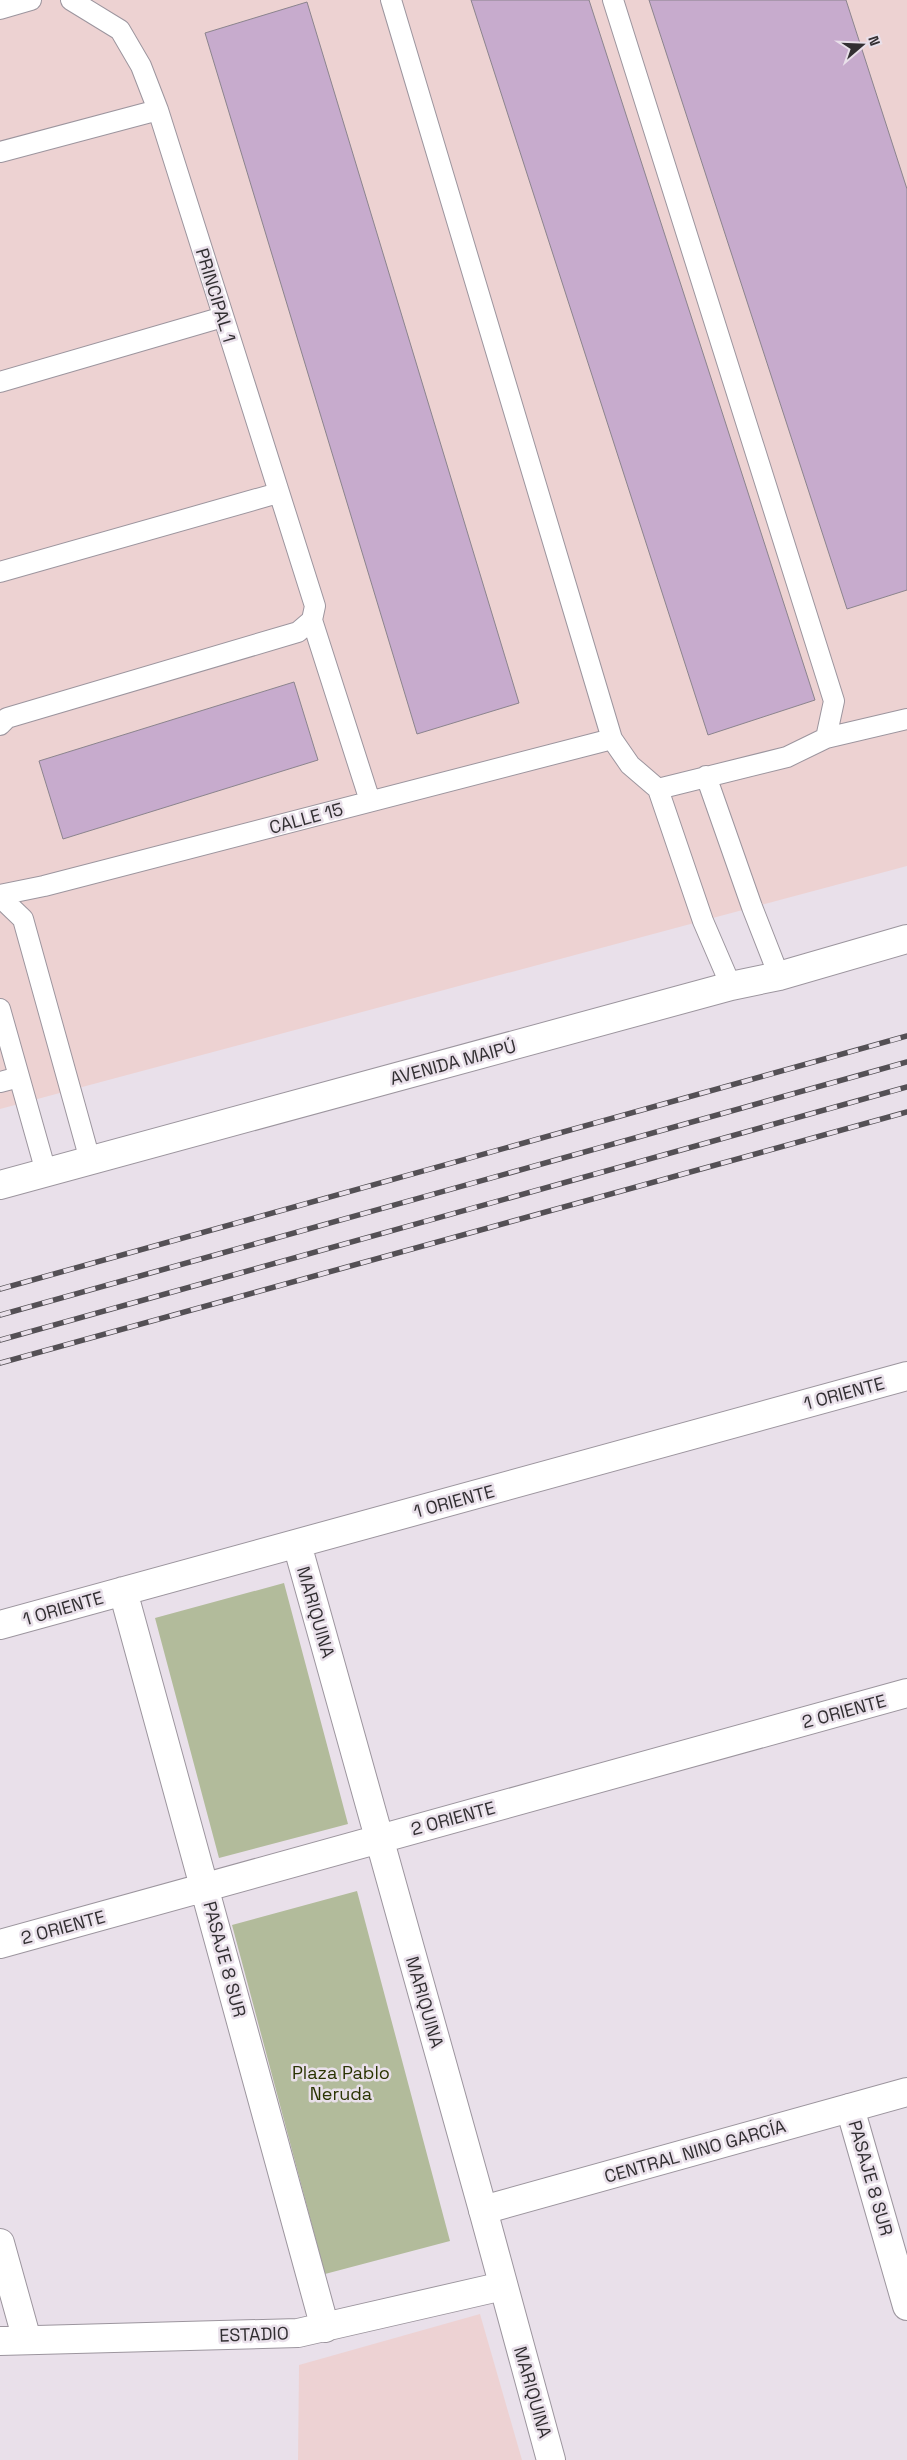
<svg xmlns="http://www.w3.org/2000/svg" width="907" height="2460" font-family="'Space Grotesk',sans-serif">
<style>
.commercial{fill:#edd2d2}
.education{fill:#edd2d3}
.green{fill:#b2bb9b}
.building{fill:#c7abcd;stroke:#8b848d}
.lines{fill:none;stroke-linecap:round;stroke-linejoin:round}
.lane-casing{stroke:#9c959e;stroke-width:22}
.street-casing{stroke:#9c959e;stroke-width:30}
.secondary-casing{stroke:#9c959e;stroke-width:30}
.lane{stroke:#fff;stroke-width:20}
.street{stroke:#fff;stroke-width:28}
.secondary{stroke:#fff;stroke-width:28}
.rail-casing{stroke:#545055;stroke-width:5.5}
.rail{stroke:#e9e0ea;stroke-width:4;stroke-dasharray:11;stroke-linecap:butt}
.labels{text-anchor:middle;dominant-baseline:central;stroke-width:5;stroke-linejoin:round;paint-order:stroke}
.street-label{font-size:18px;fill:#322f32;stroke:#e9e0ea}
.park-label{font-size:18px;fill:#2b3403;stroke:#e9e0ea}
</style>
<rect width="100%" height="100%" fill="#e9e0ea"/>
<path class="commercial" d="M 0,0 L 907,0 L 907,866 L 0,1109 Z"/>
<path class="education" d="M 480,2314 L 522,2460 L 298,2460 L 299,2365 Z"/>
<path class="green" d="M 284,1583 L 348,1824 L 219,1858 L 155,1618 Z
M 357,1891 L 450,2241 L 325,2274 L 232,1925 Z"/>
<path class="building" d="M 471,0 L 589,0 L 815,700 L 708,735 Z
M 649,0 L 846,0 L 907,189 L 907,590 L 847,609 Z
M 307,2 L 519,703 L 417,734 L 205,33 Z
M 294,682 L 318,760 L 63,839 L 39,761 Z"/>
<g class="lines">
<g class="lane-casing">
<path id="lane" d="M 71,0 L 120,30 L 141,66 L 158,110 L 315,606 L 312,620
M 391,0 L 612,739 L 630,765 L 658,789 L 703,921 L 731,986
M 613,0 L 834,701 L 826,738 L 787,757 L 658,789
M 0,9 L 31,0
M 0,152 L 158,110
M 0,382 L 223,317
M 0,572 L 278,493
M 312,620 L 370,801
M 0,725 L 7,718 L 298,632 L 312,620
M 826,738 L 907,719
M 706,776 L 752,907 L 779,976
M 0,895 L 44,886 L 612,739
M 0,897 L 23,919 L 90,1160
M 0,1009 L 46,1172
M 0,1082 L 19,1077"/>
</g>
<g class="street-casing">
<path id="street" d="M 297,1544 L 483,2210
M 123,1591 L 325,2328
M 0,1625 L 907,1376
M 0,1944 L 907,1693
M 850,2108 L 907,2306
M 0,2243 L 27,2340
M 0,2341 L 298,2333 L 503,2286"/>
</g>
<g class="secondary-casing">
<path id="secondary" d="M 0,1185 L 731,986 L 779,976 L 907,939
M 551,2460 L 483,2210 L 907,2092"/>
</g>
<use href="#lane" class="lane"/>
<use href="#street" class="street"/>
<use href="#secondary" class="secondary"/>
<g class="rail-casing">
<path id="rail" d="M 0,1289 L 907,1036
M 0,1315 L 907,1062
M 0,1340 L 907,1087
M 0,1363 L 907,1112"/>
</g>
<use href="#rail" class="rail"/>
</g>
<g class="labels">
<g class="street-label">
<text transform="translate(216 295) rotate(73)">PRINCIPAL 1</text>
<text transform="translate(306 818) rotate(-15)">CALLE 15</text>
<text transform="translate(453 1062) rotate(-15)">AVENIDA MAIPÚ</text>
<text transform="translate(844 1393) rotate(-15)">1 ORIENTE</text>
<text transform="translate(454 1501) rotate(-15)">1 ORIENTE</text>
<text transform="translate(63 1608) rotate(-16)">1 ORIENTE</text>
<text transform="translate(316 1612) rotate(74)">MARIQUINA</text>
<text transform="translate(844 1711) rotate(-15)">2 ORIENTE</text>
<text transform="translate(453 1818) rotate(-15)">2 ORIENTE</text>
<text transform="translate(63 1927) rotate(-15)">2 ORIENTE</text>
<text transform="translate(225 1959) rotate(75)">PASAJE 8 SUR</text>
<text transform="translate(425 2002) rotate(74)">MARIQUINA</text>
<text transform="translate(695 2151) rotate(-16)">CENTRAL NINO GARCÍA</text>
<text transform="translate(871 2178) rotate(74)">PASAJE 8 SUR</text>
<text transform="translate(254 2334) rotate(-2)">ESTADIO</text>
<text transform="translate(533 2392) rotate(74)">MARIQUINA</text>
</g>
<g class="park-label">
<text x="341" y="2072">Plaza Pablo<tspan x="341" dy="21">Neruda</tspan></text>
</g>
</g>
<g transform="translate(862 45) rotate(71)" stroke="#e9e0ea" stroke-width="4" paint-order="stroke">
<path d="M0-4L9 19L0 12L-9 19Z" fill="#322f32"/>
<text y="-8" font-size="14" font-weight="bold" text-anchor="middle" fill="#322f32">N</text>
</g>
</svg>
